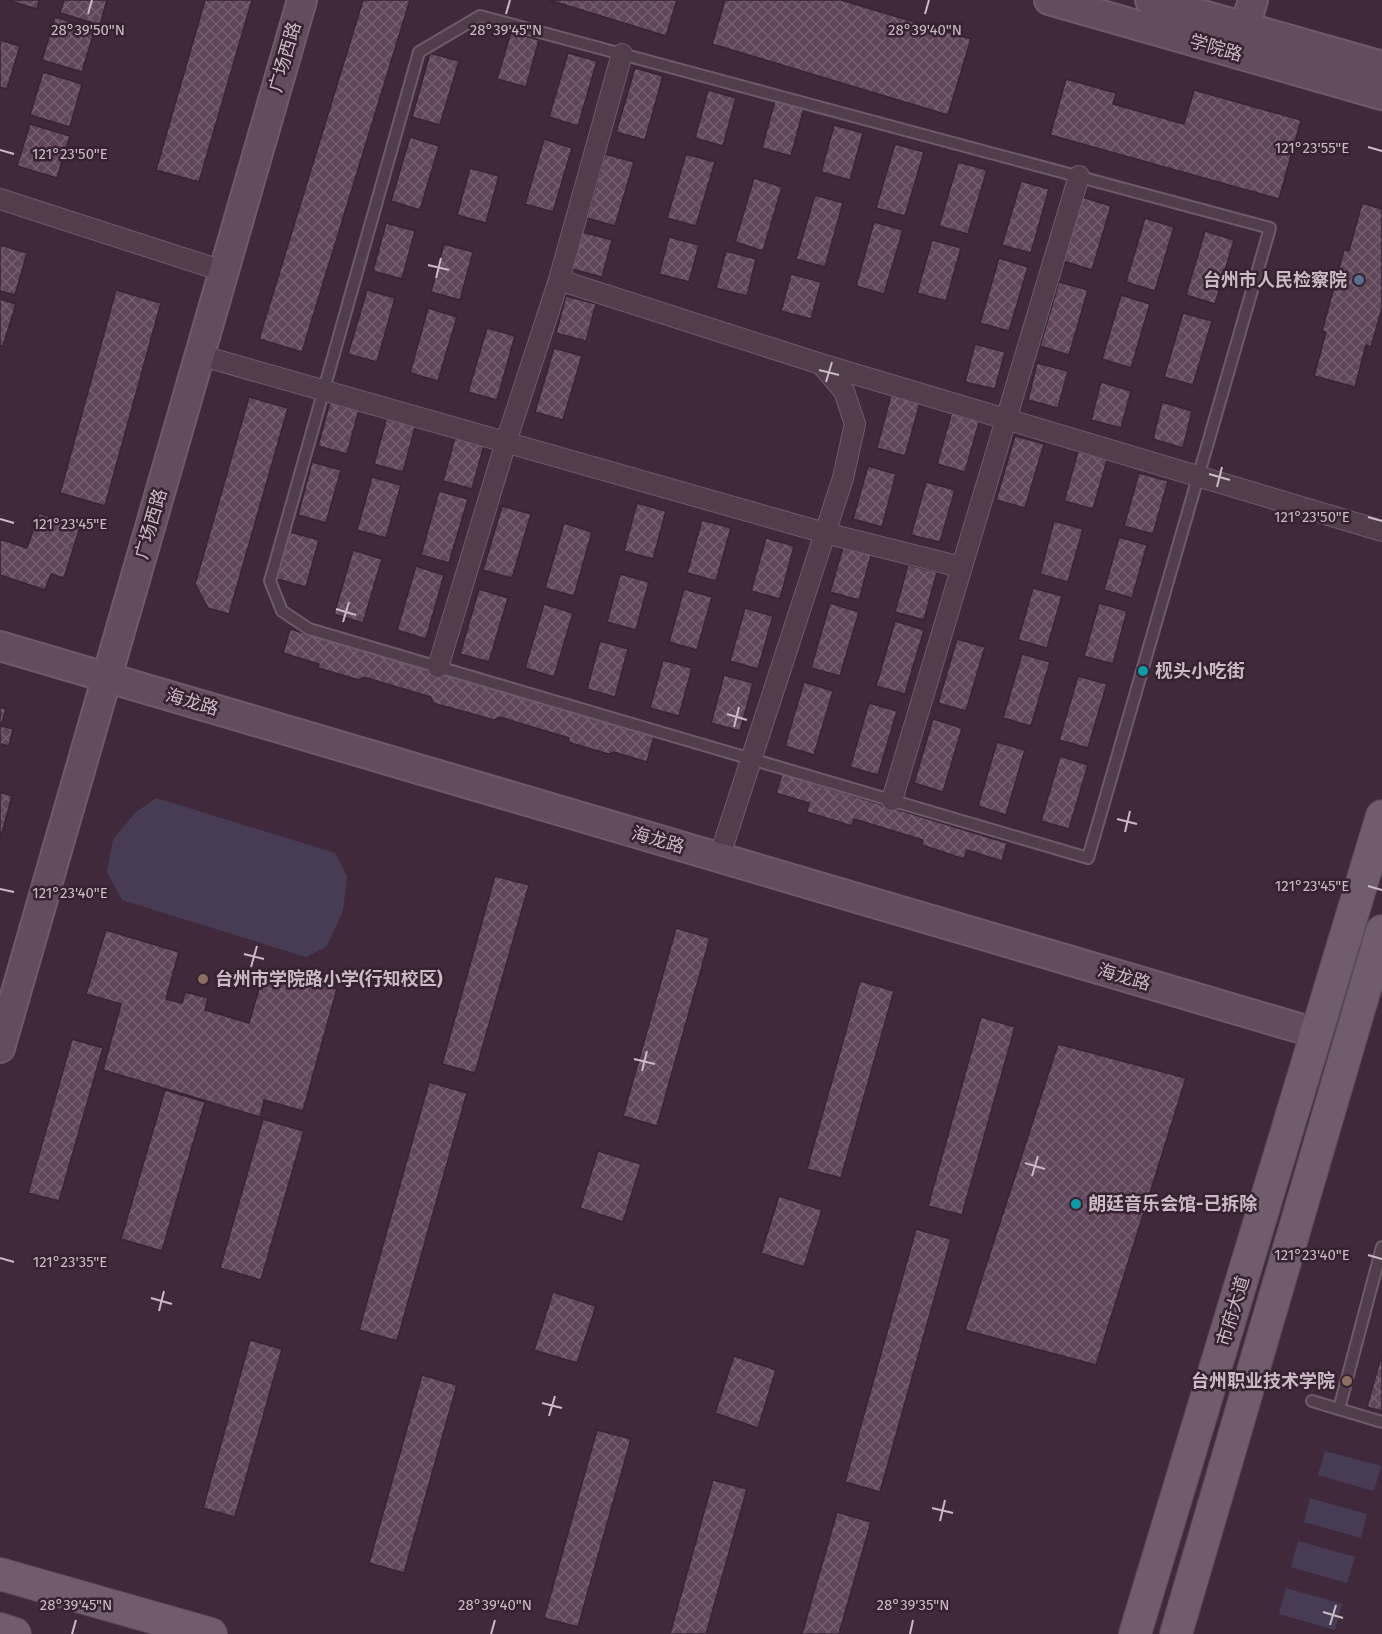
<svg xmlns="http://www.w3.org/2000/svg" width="1382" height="1634" font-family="'Fira Sans','Noto Sans SC',sans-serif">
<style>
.grass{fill:#483c55}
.building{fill:url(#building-cross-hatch);stroke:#382433;stroke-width:1.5}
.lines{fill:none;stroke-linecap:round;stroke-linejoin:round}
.lane-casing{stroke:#6e5b69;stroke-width:14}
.street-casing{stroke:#6e5b69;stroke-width:22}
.secondary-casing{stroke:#6e5b69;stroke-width:32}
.primary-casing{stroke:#5a4755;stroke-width:34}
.lane{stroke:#513d4c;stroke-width:10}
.street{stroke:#513d4c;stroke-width:20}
.secondary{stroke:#634c5d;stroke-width:28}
.primary{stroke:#705c6c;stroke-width:32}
.ticks{fill:none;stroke:#cbbac6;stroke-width:2}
.service-dot{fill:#5c6f8a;stroke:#362231;stroke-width:2}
.culture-dot{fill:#0f9aa8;stroke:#362231;stroke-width:2}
.education-dot{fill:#8d6e63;stroke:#362231;stroke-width:2}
.labels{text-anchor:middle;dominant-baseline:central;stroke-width:5;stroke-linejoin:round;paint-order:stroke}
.street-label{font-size:18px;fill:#cbbac6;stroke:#362231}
.poi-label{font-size:18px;font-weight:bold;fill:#cbbac6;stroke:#362231;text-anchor:start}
.ticks-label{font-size:15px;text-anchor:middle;fill:#cbbac6;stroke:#362231;stroke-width:5;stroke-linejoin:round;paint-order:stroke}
</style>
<defs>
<pattern id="building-cross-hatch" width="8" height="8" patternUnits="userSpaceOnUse" patternTransform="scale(1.5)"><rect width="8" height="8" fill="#60465a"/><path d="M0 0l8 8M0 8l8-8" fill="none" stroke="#755f70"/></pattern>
</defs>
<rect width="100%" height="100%" fill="#40293b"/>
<path class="grass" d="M 156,798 L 335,853 L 347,876 L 343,911 L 327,946 L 306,957 L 122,900 L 107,872 L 113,839 L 136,812 Z
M 1325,1451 L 1381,1466 L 1374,1491 L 1318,1475 Z
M 1310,1498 L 1367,1514 L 1361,1538 L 1304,1522 Z
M 1298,1541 L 1355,1557 L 1347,1583 L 1291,1567 Z
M 1286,1588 L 1342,1604 L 1335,1630 L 1279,1614 Z"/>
<path class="building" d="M 7,0 L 39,0 L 37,9 Z
M 64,0 L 107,0 L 100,25 L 60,13 Z
M 205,0 L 252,0 L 199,182 L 156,170 Z
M 363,0 L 410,0 L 302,352 L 259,339 Z
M 549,0 L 677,0 L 666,36 Z
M 725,0 L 841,0 L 971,39 L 948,115 L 712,44 Z
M 55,17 L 95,29 L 82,72 L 42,60 Z
M 511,32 L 539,40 L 526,87 L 497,79 Z
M 0,40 L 20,46 L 7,89 L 0,87 Z
M 430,53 L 459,61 L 440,125 L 412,117 Z
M 568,53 L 597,61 L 578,126 L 549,117 Z
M 635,68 L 663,76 L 645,140 L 616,132 Z
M 43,72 L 82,84 L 70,127 L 30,115 Z
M 1066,79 L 1116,93 L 1113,104 L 1184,124 L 1194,90 L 1301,120 L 1279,199 L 1050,135 Z
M 708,90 L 736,98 L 723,146 L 695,138 Z
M 775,100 L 804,108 L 791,156 L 762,148 Z
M 30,124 L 70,136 L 57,178 L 17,166 Z
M 834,125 L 863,133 L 850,180 L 821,172 Z
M 410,137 L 439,146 L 420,210 L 391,201 Z
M 544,139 L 572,148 L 553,212 L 525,204 Z
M 895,144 L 924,152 L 905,216 L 876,208 Z
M 605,154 L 634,162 L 615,226 L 587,218 Z
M 686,154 L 715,162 L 696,226 L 667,218 Z
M 958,162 L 987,170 L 968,234 L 939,226 Z
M 470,168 L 499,176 L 486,223 L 457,215 Z
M 754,178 L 782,187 L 763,251 L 735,242 Z
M 1021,181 L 1049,189 L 1031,253 L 1002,245 Z
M 815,195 L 843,203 L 825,267 L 796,259 Z
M 1082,197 L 1111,206 L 1092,270 L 1063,261 Z
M 1362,203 L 1382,209 L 1382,308 L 1371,347 L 1366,345 L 1355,387 L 1314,376 L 1326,332 L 1322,331 L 1344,250 L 1349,251 Z
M 1145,218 L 1174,227 L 1155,291 L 1126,282 Z
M 874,222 L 903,230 L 884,294 L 856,286 Z
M 386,223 L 415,231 L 402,279 L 373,271 Z
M 1205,231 L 1234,240 L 1215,304 L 1186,295 Z
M 582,232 L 612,240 L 602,277 L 572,269 Z
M 669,237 L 699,245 L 689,282 L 659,274 Z
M 932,240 L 961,248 L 946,301 L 917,293 Z
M 444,244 L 473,252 L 460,300 L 431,292 Z
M 0,245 L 27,253 L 15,295 L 0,291 Z
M 726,251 L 756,259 L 747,296 L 716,288 Z
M 999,258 L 1028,267 L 1009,331 L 980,323 Z
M 791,274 L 821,282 L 811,319 L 781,311 Z
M 1059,282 L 1088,290 L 1069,355 L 1040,346 Z
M 116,290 L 161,303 L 105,506 L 60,493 Z
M 367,290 L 395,298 L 377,362 L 348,354 Z
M 1121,295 L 1150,304 L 1131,368 L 1102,359 Z
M 566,296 L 596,304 L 586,341 L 556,333 Z
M 0,299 L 16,304 L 3,346 L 0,346 Z
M 428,308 L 457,317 L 438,381 L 410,373 Z
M 1183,313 L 1212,321 L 1193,385 L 1164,377 Z
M 487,328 L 515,336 L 497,400 L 468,392 Z
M 975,344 L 1005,352 L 995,389 L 965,382 Z
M 554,348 L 582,356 L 563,420 L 535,412 Z
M 1037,363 L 1068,371 L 1058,408 L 1028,400 Z
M 1101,382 L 1131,391 L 1121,428 L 1091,420 Z
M 891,395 L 920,403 L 905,456 L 877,448 Z
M 249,397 L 288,408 L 229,614 L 208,608 L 195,584 Z
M 331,398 L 360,406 L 347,454 L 318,446 Z
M 1162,402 L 1192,411 L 1183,448 L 1153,439 Z
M 952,411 L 980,419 L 965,472 L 937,464 Z
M 387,416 L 416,424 L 403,472 L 374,464 Z
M 456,434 L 485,442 L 472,489 L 443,481 Z
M 1015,436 L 1044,444 L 1025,508 L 996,500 Z
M 1079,448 L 1108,457 L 1093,509 L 1064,501 Z
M 312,462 L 341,470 L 326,523 L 298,515 Z
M 868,466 L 896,474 L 882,527 L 853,519 Z
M 1139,473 L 1168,481 L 1153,534 L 1124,526 Z
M 372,477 L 401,485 L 386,538 L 357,530 Z
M 926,482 L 955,490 L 940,542 L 911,535 Z
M 439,491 L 468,499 L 449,563 L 421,555 Z
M 637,503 L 666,511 L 653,559 L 624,551 Z
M 502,506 L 531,514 L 512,578 L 483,570 Z
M 39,513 L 80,527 L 64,578 L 51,574 L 45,590 L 0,575 L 0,539 L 27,548 Z
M 702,520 L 731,528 L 716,581 L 687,573 Z
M 1054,521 L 1083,529 L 1068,582 L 1040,574 Z
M 564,523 L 592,532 L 574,596 L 545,588 Z
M 290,532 L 319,540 L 306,587 L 277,579 Z
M 1119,537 L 1147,545 L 1132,598 L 1104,590 Z
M 766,538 L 794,546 L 780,599 L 751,591 Z
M 844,544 L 872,552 L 859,600 L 830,592 Z
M 353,550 L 382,559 L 363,623 L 334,614 Z
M 908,565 L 937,572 L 924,620 L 895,612 Z
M 416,566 L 444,575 L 426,639 L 397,630 Z
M 620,574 L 649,582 L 636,630 L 607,622 Z
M 1033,588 L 1062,596 L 1047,648 L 1018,640 Z
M 479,589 L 508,598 L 489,662 L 460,654 Z
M 684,589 L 712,597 L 697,650 L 669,642 Z
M 830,603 L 859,612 L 840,676 L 811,668 Z
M 1099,603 L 1127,611 L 1113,664 L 1084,656 Z
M 544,604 L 573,613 L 554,677 L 525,668 Z
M 745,608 L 773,616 L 758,669 L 730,661 Z
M 895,621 L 924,630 L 905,694 L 876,686 Z
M 290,629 L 654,736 L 647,762 L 614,752 L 608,754 L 568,742 L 569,738 L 500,717 L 494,720 L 433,703 L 431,697 L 364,677 L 359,680 L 318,668 L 319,664 L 283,653 Z
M 957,639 L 985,647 L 966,711 L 938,703 Z
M 600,641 L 628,649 L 615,697 L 587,689 Z
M 1022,654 L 1050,662 L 1031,726 L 1003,718 Z
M 663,660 L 692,668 L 679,716 L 650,708 Z
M 724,675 L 753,683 L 740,731 L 711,723 Z
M 1078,676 L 1107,684 L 1088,748 L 1059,740 Z
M 804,682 L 833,691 L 814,755 L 785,746 Z
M 869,703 L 897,711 L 878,775 L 850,767 Z
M 0,707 L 6,709 L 1,726 L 13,729 L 9,746 L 0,744 Z
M 933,719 L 962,728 L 943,792 L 914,783 Z
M 997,742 L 1025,750 L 1006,815 L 978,806 Z
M 1060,756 L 1088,765 L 1069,829 L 1041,821 Z
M 782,774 L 1007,843 L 1002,861 L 967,850 L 964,859 L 922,845 L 923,840 L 854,819 L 852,826 L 807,812 L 809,803 L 776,793 Z
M 0,792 L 12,796 L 0,840 Z
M 495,876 L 529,885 L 475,1073 L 442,1064 Z
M 676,928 L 710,938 L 657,1126 L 623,1116 Z
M 106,930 L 179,952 L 166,999 L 182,1003 L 185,992 L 208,998 L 205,1010 L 249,1023 L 265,968 L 337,989 L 303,1111 L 264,1100 L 260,1117 L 103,1070 L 121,1004 L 86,994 Z
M 860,981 L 894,991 L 841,1178 L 807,1169 Z
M 981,1017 L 1015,1027 L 962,1215 L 928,1206 Z
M 72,1039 L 103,1048 L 59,1201 L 28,1193 Z
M 1058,1044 L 1186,1078 L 1096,1365 L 965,1330 Z
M 429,1082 L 467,1093 L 397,1341 L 359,1330 Z
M 165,1090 L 205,1102 L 162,1251 L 121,1239 Z
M 263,1119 L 304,1131 L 261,1280 L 220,1268 Z
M 598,1151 L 641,1164 L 623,1222 L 580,1208 Z
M 779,1196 L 822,1210 L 804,1267 L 761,1253 Z
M 916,1229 L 951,1239 L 880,1492 L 845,1482 Z
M 553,1292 L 596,1306 L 577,1363 L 534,1350 Z
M 250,1340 L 282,1349 L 235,1517 L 203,1508 Z
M 1382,1353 L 1382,1411 L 1367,1407 Z
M 734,1356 L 776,1370 L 758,1428 L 715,1413 Z
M 422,1375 L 457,1385 L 404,1573 L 369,1563 Z
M 597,1430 L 631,1439 L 578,1627 L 544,1618 Z
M 713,1480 L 747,1489 L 706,1634 L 670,1634 Z
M 837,1512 L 871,1522 L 839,1634 L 802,1634 Z"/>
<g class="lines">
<g class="lane-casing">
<path id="lane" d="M 480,16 L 1270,228 L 1088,858 L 309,629 L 282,611 L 270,581 L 419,52 Z
M 1312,1401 L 1382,1422
M 1339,1409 L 1382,1247"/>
</g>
<g class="street-casing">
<path id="street" d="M 0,199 L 223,271
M 559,280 L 821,364 L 1382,531
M 199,355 L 825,533 L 961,567
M 438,667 L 506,442 L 559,280 L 622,54
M 892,800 L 1079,176
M 719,858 L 843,478 L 855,424 L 844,391 L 821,364"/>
</g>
<g class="secondary-casing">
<path id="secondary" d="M 1049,0 L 1382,95
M 1150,0 L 1382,66
M 1245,27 L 1253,0
M 0,646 L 1316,1033
M 0,1048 L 302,0"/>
</g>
<g class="primary-casing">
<path id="primary" d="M 0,1574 L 211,1634
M 0,1629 L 15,1634
M 1135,1634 L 1382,816
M 1176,1634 L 1382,931"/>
</g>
<use href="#lane" class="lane"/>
<use href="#street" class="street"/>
<use href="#secondary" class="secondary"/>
<use href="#primary" class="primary"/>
</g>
<path class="ticks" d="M 88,14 L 92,0M 506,14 L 510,0M 925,14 L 929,0M 1368,147 L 1382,151M 0,150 L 14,154M 428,265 L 449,270M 436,278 L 441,258M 819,370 L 839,375M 826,382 L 832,362M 1209,474 L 1230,480M 1217,487 L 1222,467M 1368,517 L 1382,521M 0,519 L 14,523M 336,609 L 356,615M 343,622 L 349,602M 727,714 L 747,720M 734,727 L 739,707M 1117,819 L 1137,824M 1125,832 L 1130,811M 1368,886 L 1382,890M 0,889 L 14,892M 244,954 L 264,959M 251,967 L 257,946M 634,1059 L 655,1064M 642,1071 L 647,1051M 1025,1163 L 1045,1169M 1032,1176 L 1038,1156M 1368,1255 L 1382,1259M 0,1258 L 14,1262M 151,1298 L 172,1304M 159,1311 L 164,1291M 542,1403 L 562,1408M 549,1416 L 555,1396M 932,1508 L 953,1513M 940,1521 L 945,1500M 1323,1612 L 1343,1618M 1330,1625 L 1336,1605M 72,1634 L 76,1620M 491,1634 L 495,1620M 910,1634 L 913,1620"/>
<circle class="service-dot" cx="1359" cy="280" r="6"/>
<g class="culture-dot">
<circle cx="1143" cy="671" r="6"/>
<circle cx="1076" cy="1204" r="6"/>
</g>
<g class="education-dot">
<circle cx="203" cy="979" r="6"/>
<circle cx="1347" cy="1381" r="6"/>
</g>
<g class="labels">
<g class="street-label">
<text transform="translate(1216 48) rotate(16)">学院路</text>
<text transform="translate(285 57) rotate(-74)">广场西路</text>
<text transform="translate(151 524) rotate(-74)">广场西路</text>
<text transform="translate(192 702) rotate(16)">海龙路</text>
<text transform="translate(658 840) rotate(16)">海龙路</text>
<text transform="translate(1124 977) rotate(16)">海龙路</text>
<text transform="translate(1233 1311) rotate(-73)">市府大道</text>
</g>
<g class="poi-label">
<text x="1347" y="280" text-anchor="end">台州市人民检察院</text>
<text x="1155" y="671">枧头小吃街</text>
<text x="215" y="979">台州市学院路小学(行知校区)</text>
<text x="1088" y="1204">朗廷音乐会馆-已拆除</text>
<text x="1335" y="1381" text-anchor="end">台州职业技术学院</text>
</g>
</g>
<g class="ticks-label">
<text x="88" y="35">28°39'50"N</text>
<text x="506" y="35">28°39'45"N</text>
<text x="925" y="35">28°39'40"N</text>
<text x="1312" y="153">121°23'55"E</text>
<text x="70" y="159">121°23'50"E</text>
<text x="1312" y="522">121°23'50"E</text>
<text x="70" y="529">121°23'45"E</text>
<text x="1312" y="891">121°23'45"E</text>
<text x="70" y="898">121°23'40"E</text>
<text x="1312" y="1260">121°23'40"E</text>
<text x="70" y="1267">121°23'35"E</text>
<text x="76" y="1610">28°39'45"N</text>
<text x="495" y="1610">28°39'40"N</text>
<text x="913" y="1610">28°39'35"N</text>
</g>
</svg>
